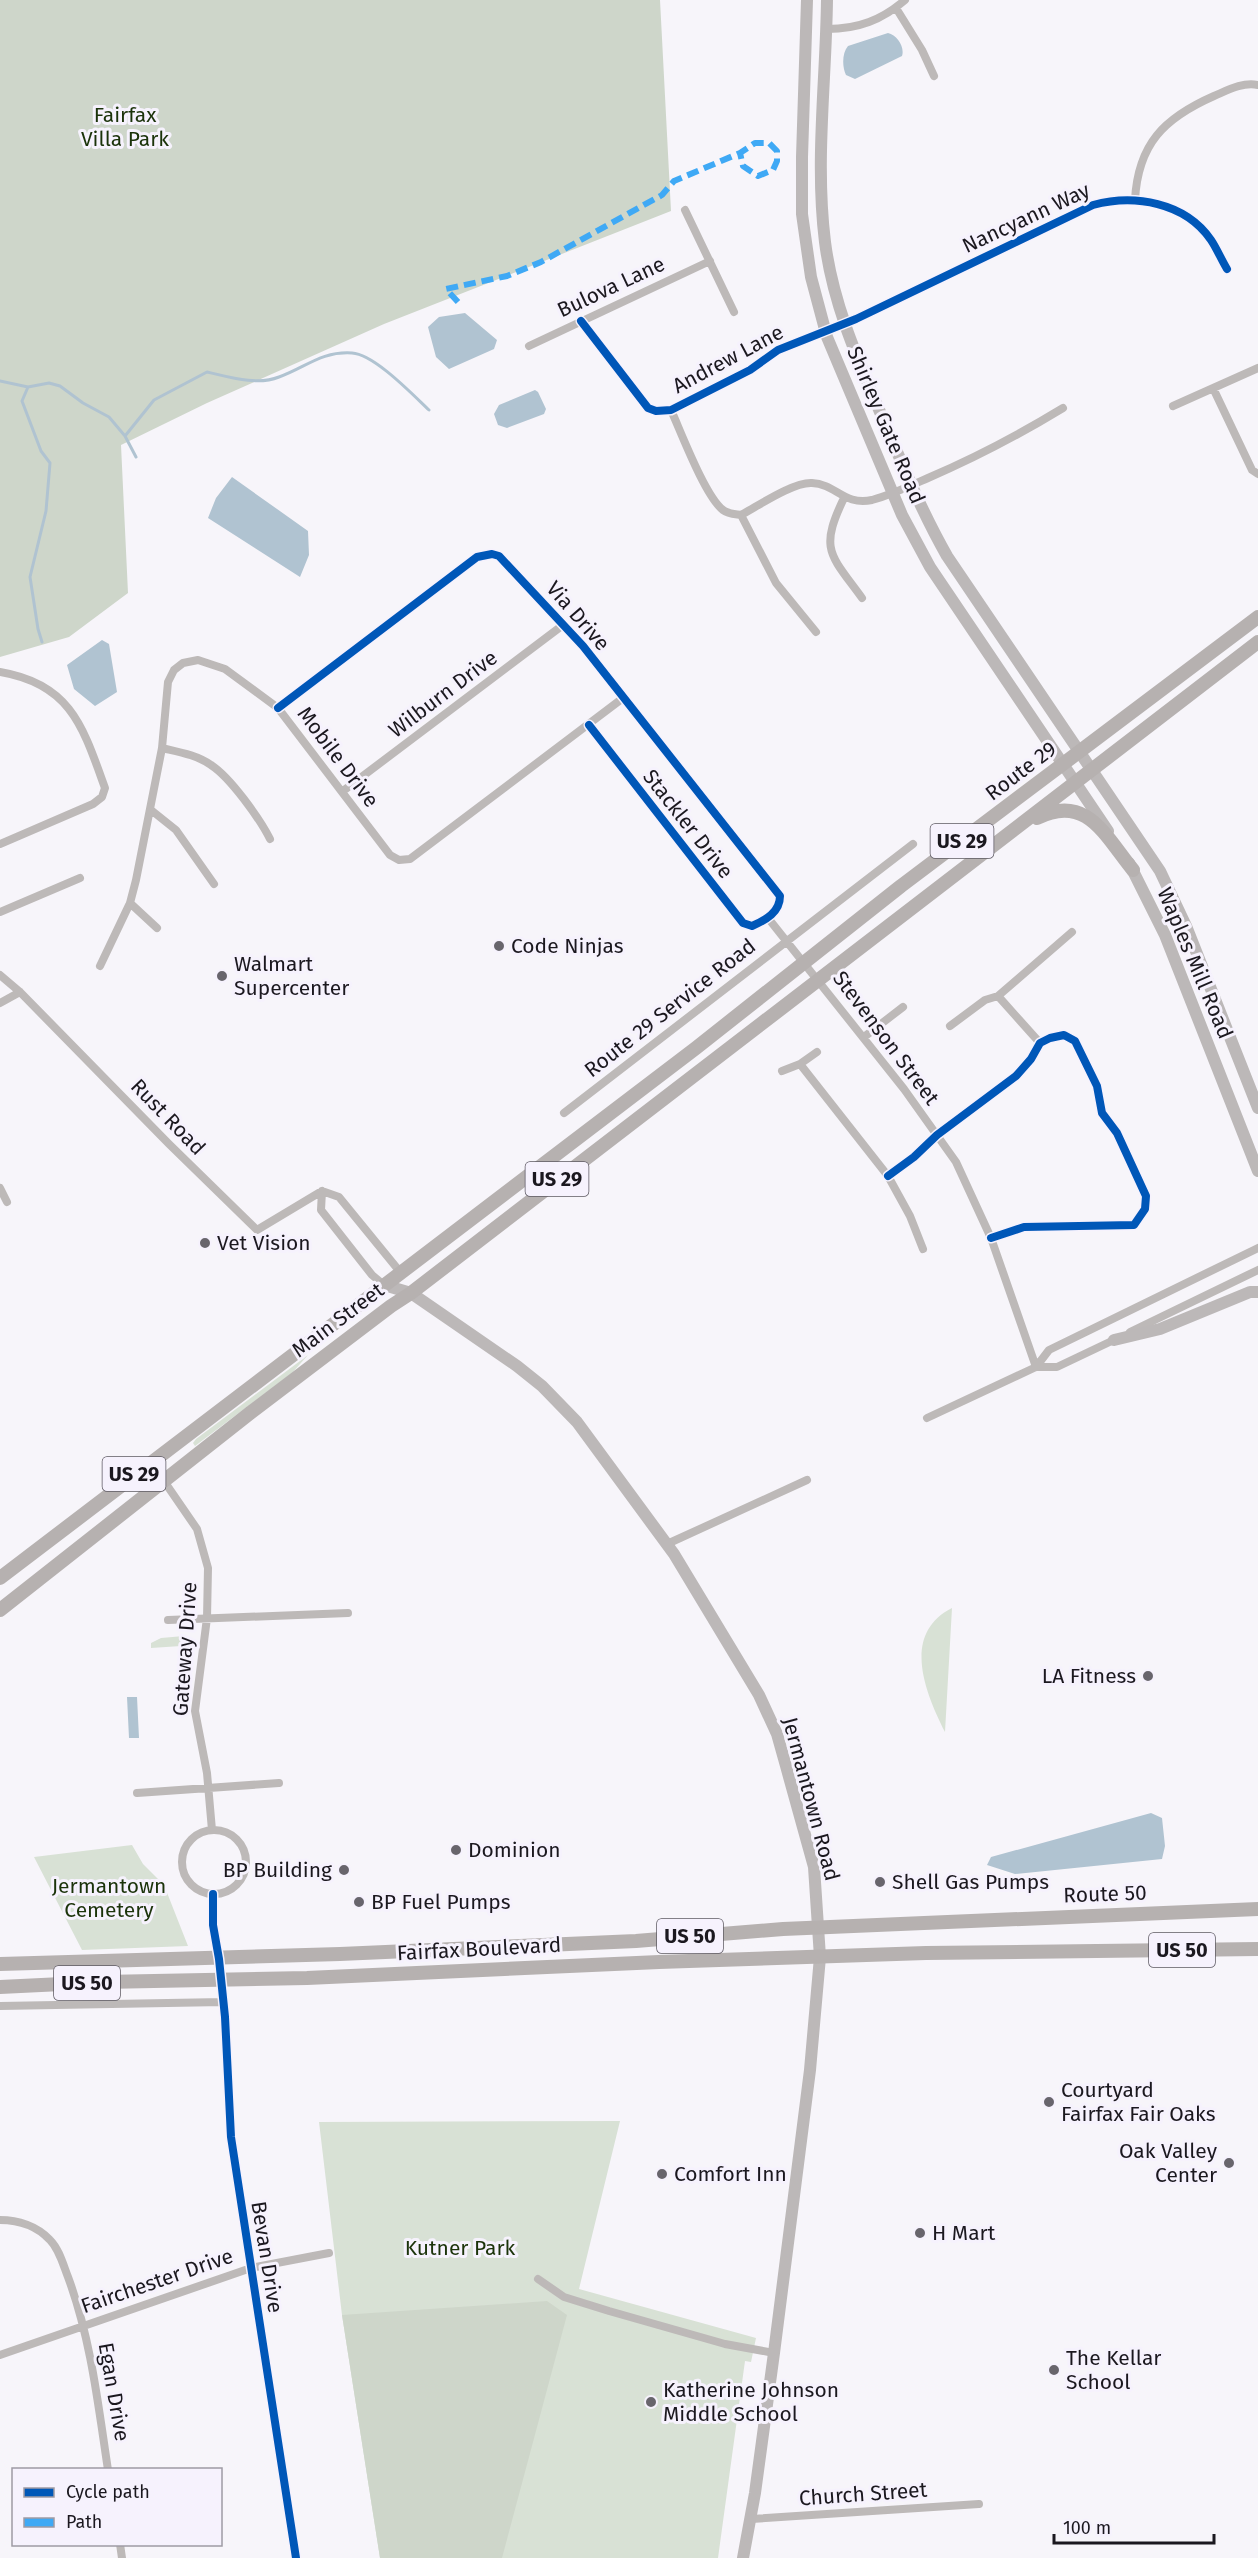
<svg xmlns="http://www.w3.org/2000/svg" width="1258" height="2558" font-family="'Fira Sans',sans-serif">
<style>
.green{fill:#d8e1d5}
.forest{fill:#ced6ca}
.water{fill:#b0c3d1}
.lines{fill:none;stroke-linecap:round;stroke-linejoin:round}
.stream{stroke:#b0c3d1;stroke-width:3}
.minor{stroke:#bdb9b8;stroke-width:8}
.secondary{stroke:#bcb8b8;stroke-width:12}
.primary{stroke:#b6b1b0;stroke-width:14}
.quiet{stroke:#3fa9f5;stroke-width:6;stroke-dasharray:12 6;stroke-linecap:butt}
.cycleway-casing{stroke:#f6f2fd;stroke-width:11}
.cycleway{stroke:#0057b8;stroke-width:8}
.poi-dot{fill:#68656c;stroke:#f6f2fd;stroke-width:2}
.labels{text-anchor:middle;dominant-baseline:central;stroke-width:6;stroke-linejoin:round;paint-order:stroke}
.shield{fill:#f6f2fd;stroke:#5d5962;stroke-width:1.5}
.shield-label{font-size:20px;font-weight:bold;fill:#1b181f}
.park-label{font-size:21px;fill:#1b330a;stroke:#f6f2fd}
.street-label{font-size:21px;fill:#1b181f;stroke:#f6f2fd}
.poi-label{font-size:21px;fill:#1b181f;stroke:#f6f2fd;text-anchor:start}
</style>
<rect width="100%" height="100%" fill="#f7f5fa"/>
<path class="green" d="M 308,1355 L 292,1373 L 195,1446 L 193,1443 L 196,1439 Z
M 952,1608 L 945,1732 C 925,1692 901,1634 952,1608 Z
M 184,1636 L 181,1646 L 151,1648 L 151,1643 L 161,1638 Z
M 132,1845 L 143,1864 L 164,1885 L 188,1946 L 82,1950 L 34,1857 Z
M 620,2121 L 579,2289 L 756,2338 L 751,2362 L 745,2361 L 718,2558 L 380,2558 L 342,2315 L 319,2122 Z"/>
<path class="forest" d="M 0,0 L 660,0 L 671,211 L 384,324 L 207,403 L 121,445 L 128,593 L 69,637 L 0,657 Z
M 547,2301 L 567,2315 L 502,2558 L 380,2558 L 342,2315 Z"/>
<path class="water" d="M 888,33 C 897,35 905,47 902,56 L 855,79 L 846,75 C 842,67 842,53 848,46 Z
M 465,313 L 497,340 L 494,349 L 449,369 L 436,357 L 428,327 L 439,317 Z
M 535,390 L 538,392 L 546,409 L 544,414 L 507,428 L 498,425 L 494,414 L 499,405 Z
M 232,477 L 308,531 L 309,555 L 300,577 L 208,518 L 216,498 Z
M 102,640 L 109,644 L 117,692 L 95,706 L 74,689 L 67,665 Z
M 127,1697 L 137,1697 L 139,1738 L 129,1738 Z
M 1151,1813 L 1162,1818 L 1165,1846 L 1162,1859 L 1015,1874 L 987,1865 L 991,1857 Z"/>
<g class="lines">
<path class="stream" d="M 0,381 L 28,387 L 49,383 L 60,386 L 83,403 L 109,417 L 125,436 L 154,400 L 207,372 C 229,377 257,386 279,377 C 305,368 321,351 352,353 C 374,354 413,395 429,410
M 28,387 L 22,401 L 41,451 L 50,463 L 46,511 L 30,577 L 38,629 L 42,642
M 125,436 L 136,457"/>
<path class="minor" d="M 896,8 L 922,50 L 934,76
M 827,29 C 858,29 882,20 905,0
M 1135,200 C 1138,144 1164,118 1214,96 C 1228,90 1242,82 1258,85
M 685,210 L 734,312
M 581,321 L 648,408 L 656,411 L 671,410 L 750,370 L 778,350 L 856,319 L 1093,205 C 1134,194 1185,202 1211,240 C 1217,249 1221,259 1227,269
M 529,346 L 710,261
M 1213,388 L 1252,470 L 1258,474
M 1173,406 L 1258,368
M 671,410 C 681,432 705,496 723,510 C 728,514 734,514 741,515 C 758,506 793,482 812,483 C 836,484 844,506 872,500 C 891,495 910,486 928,478 C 977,457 1017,436 1063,408
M 844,498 C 819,550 830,554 862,598
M 741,515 L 776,583 L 816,632
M 0,672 C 71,684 83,727 105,788 L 102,797 L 93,804 L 0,844
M 278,708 L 477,557 L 492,554 L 499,556 L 583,646 L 780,896 C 780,912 766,920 752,926 L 743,923 L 589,725
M 162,748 C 179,752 197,755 211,765 C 230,777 260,819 270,839
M 343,791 L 563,625
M 151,810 L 176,830 L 214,884
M 130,903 L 157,928
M 0,912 L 80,878
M 768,918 L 904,1089 L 956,1162 L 991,1238 L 1036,1367
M 100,966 L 130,903 L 136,880 L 162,748 L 168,682 L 174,670 L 183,663 L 198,660 L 225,669 L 278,708 L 390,855 L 399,860 L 410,859 L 623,698
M 0,975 L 20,992 L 169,1144 L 257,1230 L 322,1191
M 998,996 L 1072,932
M 0,1003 L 20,992
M 950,1026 L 985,1000 L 998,996 L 1040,1043
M 864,1037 L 903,1007
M 800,1064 L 888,1176 L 910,1216 L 923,1249
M 782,1071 L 800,1064 L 817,1052
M 564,1113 L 913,844
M 888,1176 L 914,1157 L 937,1135 L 1016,1076 L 1031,1059 L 1040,1043 L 1050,1038 L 1064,1035 L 1075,1041 L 1097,1086 L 1102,1113 L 1117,1133 L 1146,1196 L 1145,1209 L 1134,1225 L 1024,1227 L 991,1238
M 0,1188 L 7,1202
M 384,1285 L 372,1275 L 321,1210 L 322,1191 L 339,1197 L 401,1273
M 1130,1332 L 1258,1270
M 1036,1367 L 1049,1350 L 1258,1248
M 927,1418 L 1036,1367 L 1057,1367 L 1118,1338
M 164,1481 L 197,1529 L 208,1568 L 207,1618 L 195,1711 L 207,1773 L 212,1830
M 667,1544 L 807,1480
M 168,1620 L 348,1613
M 137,1793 L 279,1783
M182 1862a32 32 0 1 1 64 0a32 32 0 1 1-64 0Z
M 213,1894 L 213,1925 L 219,1959 L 225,2017 L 231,2137 L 296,2558
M 103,1982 L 104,2004
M 0,2006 L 223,2002
M 0,2220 C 18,2220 37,2226 50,2240 C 59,2249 63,2264 68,2277 C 91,2339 98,2404 108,2470
M 538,2279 L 564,2297 L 609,2311 L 725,2344 L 774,2353
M 0,2355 L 251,2268 L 329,2253
M 751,2519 L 979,2504
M 120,2544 L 122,2558"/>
<path class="secondary" d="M 807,0 L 802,157 L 802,214 L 811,277 L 827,337 L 902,515 L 930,567 L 1108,831
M 827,0 C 826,80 815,162 825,242 C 833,305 859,362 883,419 C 903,466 922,512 947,556 L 1160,871 L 1186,926 L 1258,1108
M 1129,863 L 1165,935 L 1258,1171
M 384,1285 L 411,1293 L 517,1366 L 542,1386 L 577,1422 L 674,1554 L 759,1695 L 777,1734 L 786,1766 L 814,1867 L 820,1957 L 810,2070 L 774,2353 L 755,2493 L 743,2558
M 1114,1340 L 1160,1329 L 1250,1292 L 1258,1292"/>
<path class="primary" d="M 1037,818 C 1087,793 1105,836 1133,870
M 0,1578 L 696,1048 L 901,886 L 1258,617
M 0,1610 L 250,1413 L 391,1306 L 411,1293 L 1258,642
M 0,1964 L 340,1954 L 636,1941 L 783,1929 L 1258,1909
M 0,1987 L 103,1982 L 307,1978 L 659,1962 L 926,1953 L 1258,1949"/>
<path class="quiet" d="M 458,302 L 446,289 L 507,276 L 541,262 L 662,195 L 674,181 L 740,153 L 755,143 L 769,143 L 777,151 L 777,161 L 773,170 L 758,176 L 743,166 L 740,153"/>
<g class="cycleway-casing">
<path id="cycleway" d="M 581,321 L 648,408 L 656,411 L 671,410 L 750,370 L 778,350 L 856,319 L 1093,205 C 1134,194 1185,202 1211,240 C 1217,249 1221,259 1227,269
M 278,708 L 477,557 L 492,554 L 499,556 L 583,646 L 780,896 C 780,912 766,920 752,926 L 743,923 L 589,725
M 888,1176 L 914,1157 L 937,1135 L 1016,1076 L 1031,1059 L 1040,1043 L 1050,1038 L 1064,1035 L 1075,1041 L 1097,1086 L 1102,1113 L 1117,1133 L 1146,1196 L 1145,1209 L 1134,1225 L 1024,1227 L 991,1238
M 213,1894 L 213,1925 L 219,1959 L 225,2017 L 231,2137 L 296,2558"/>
</g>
<use href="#cycleway" class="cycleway"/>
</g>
<g class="poi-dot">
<circle cx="499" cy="946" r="6"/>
<circle cx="222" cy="976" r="6"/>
<circle cx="205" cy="1243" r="6"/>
<circle cx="1148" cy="1676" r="6"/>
<circle cx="456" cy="1850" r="6"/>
<circle cx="344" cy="1870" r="6"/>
<circle cx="880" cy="1882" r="6"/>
<circle cx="359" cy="1902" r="6"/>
<circle cx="1049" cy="2102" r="6"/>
<circle cx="1229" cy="2163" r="6"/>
<circle cx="662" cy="2174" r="6"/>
<circle cx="920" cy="2233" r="6"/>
<circle cx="1054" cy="2370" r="6"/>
<circle cx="651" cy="2402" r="6"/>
</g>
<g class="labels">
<g class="shield">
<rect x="930.5" y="824" width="63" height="34" rx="4.5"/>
<rect x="525.5" y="1162" width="63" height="34" rx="4.5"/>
<rect x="102.5" y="1457" width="63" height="34" rx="4.5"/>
<rect x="657" y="1919" width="66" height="34" rx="4.5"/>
<rect x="1149" y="1933" width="66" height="34" rx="4.5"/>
<rect x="54" y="1966" width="66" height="34" rx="4.5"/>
</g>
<g class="shield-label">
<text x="962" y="841">US 29</text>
<text x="557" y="1179">US 29</text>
<text x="134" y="1474">US 29</text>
<text x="690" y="1936">US 50</text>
<text x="1182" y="1950">US 50</text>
<text x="87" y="1983">US 50</text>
</g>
<g class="park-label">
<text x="125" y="115">Fairfax<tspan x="125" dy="24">Villa Park</tspan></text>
<text x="109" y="1886">Jermantown<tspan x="109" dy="24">Cemetery</tspan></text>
<text x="460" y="2248">Kutner Park</text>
</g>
<g class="street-label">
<text transform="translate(1026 218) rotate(-25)">Nancyann Way</text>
<text transform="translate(611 287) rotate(-25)">Bulova Lane</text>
<text transform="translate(728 359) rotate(-28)">Andrew Lane</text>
<text transform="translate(886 425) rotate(67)">Shirley Gate Road</text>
<text transform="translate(578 616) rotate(49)">Via Drive</text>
<text transform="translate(443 694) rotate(-37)">Wilburn Drive</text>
<text transform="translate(338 757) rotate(53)">Mobile Drive</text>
<text transform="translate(1021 771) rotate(-37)">Route 29</text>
<text transform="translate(688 824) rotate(52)">Stackler Drive</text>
<text transform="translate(1195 963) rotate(67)">Waples Mill Road</text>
<text transform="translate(670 1008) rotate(-38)">Route 29 Service Road</text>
<text transform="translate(886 1038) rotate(53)">Stevenson Street</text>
<text transform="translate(168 1117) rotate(46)">Rust Road</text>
<text transform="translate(338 1320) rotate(-37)">Main Street</text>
<text transform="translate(185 1649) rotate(-86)">Gateway Drive</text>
<text transform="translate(811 1799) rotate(75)">Jermantown Road</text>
<text transform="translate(1105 1894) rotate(-2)">Route 50</text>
<text transform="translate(479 1949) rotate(-3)">Fairfax Boulevard</text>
<text transform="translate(267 2257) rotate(81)">Bevan Drive</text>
<text transform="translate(157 2281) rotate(-19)">Fairchester Drive</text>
<text transform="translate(114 2392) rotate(80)">Egan Drive</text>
<text transform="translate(863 2494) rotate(-4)">Church Street</text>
</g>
<g class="poi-label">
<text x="511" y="946">Code Ninjas</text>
<text x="234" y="964">Walmart<tspan x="234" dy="24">Supercenter</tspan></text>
<text x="217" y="1243">Vet Vision</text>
<text x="1136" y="1676" text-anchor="end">LA Fitness</text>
<text x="468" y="1850">Dominion</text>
<text x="332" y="1870" text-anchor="end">BP Building</text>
<text x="892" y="1882">Shell Gas Pumps</text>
<text x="371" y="1902">BP Fuel Pumps</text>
<text x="1061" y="2090">Courtyard<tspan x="1061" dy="24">Fairfax Fair Oaks</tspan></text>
<text x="1217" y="2151" text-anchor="end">Oak Valley<tspan x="1217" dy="24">Center</tspan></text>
<text x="674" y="2174">Comfort Inn</text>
<text x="932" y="2233">H Mart</text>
<text x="1066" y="2358">The Kellar<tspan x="1066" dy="24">School</tspan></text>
<text x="663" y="2390">Katherine Johnson<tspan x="663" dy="24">Middle School</tspan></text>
</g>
</g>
<rect x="12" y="2468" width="210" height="78" fill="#f6f2fd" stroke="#9e9ba4" stroke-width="1.5"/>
<rect x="24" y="2488" width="30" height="9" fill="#0057b8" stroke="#9e9ba4" stroke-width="1.5"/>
<text x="66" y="2498" font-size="18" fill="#1b181f">Cycle path</text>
<rect x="24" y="2518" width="30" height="9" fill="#3fa9f5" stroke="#9e9ba4" stroke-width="1.5"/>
<text x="66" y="2528" font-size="18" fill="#1b181f">Path</text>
<path d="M1054 2534v9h160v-9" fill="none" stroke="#1b181f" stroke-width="3"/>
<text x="1063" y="2534" font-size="18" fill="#1b181f" stroke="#f6f2fd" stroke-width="4.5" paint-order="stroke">100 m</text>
</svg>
